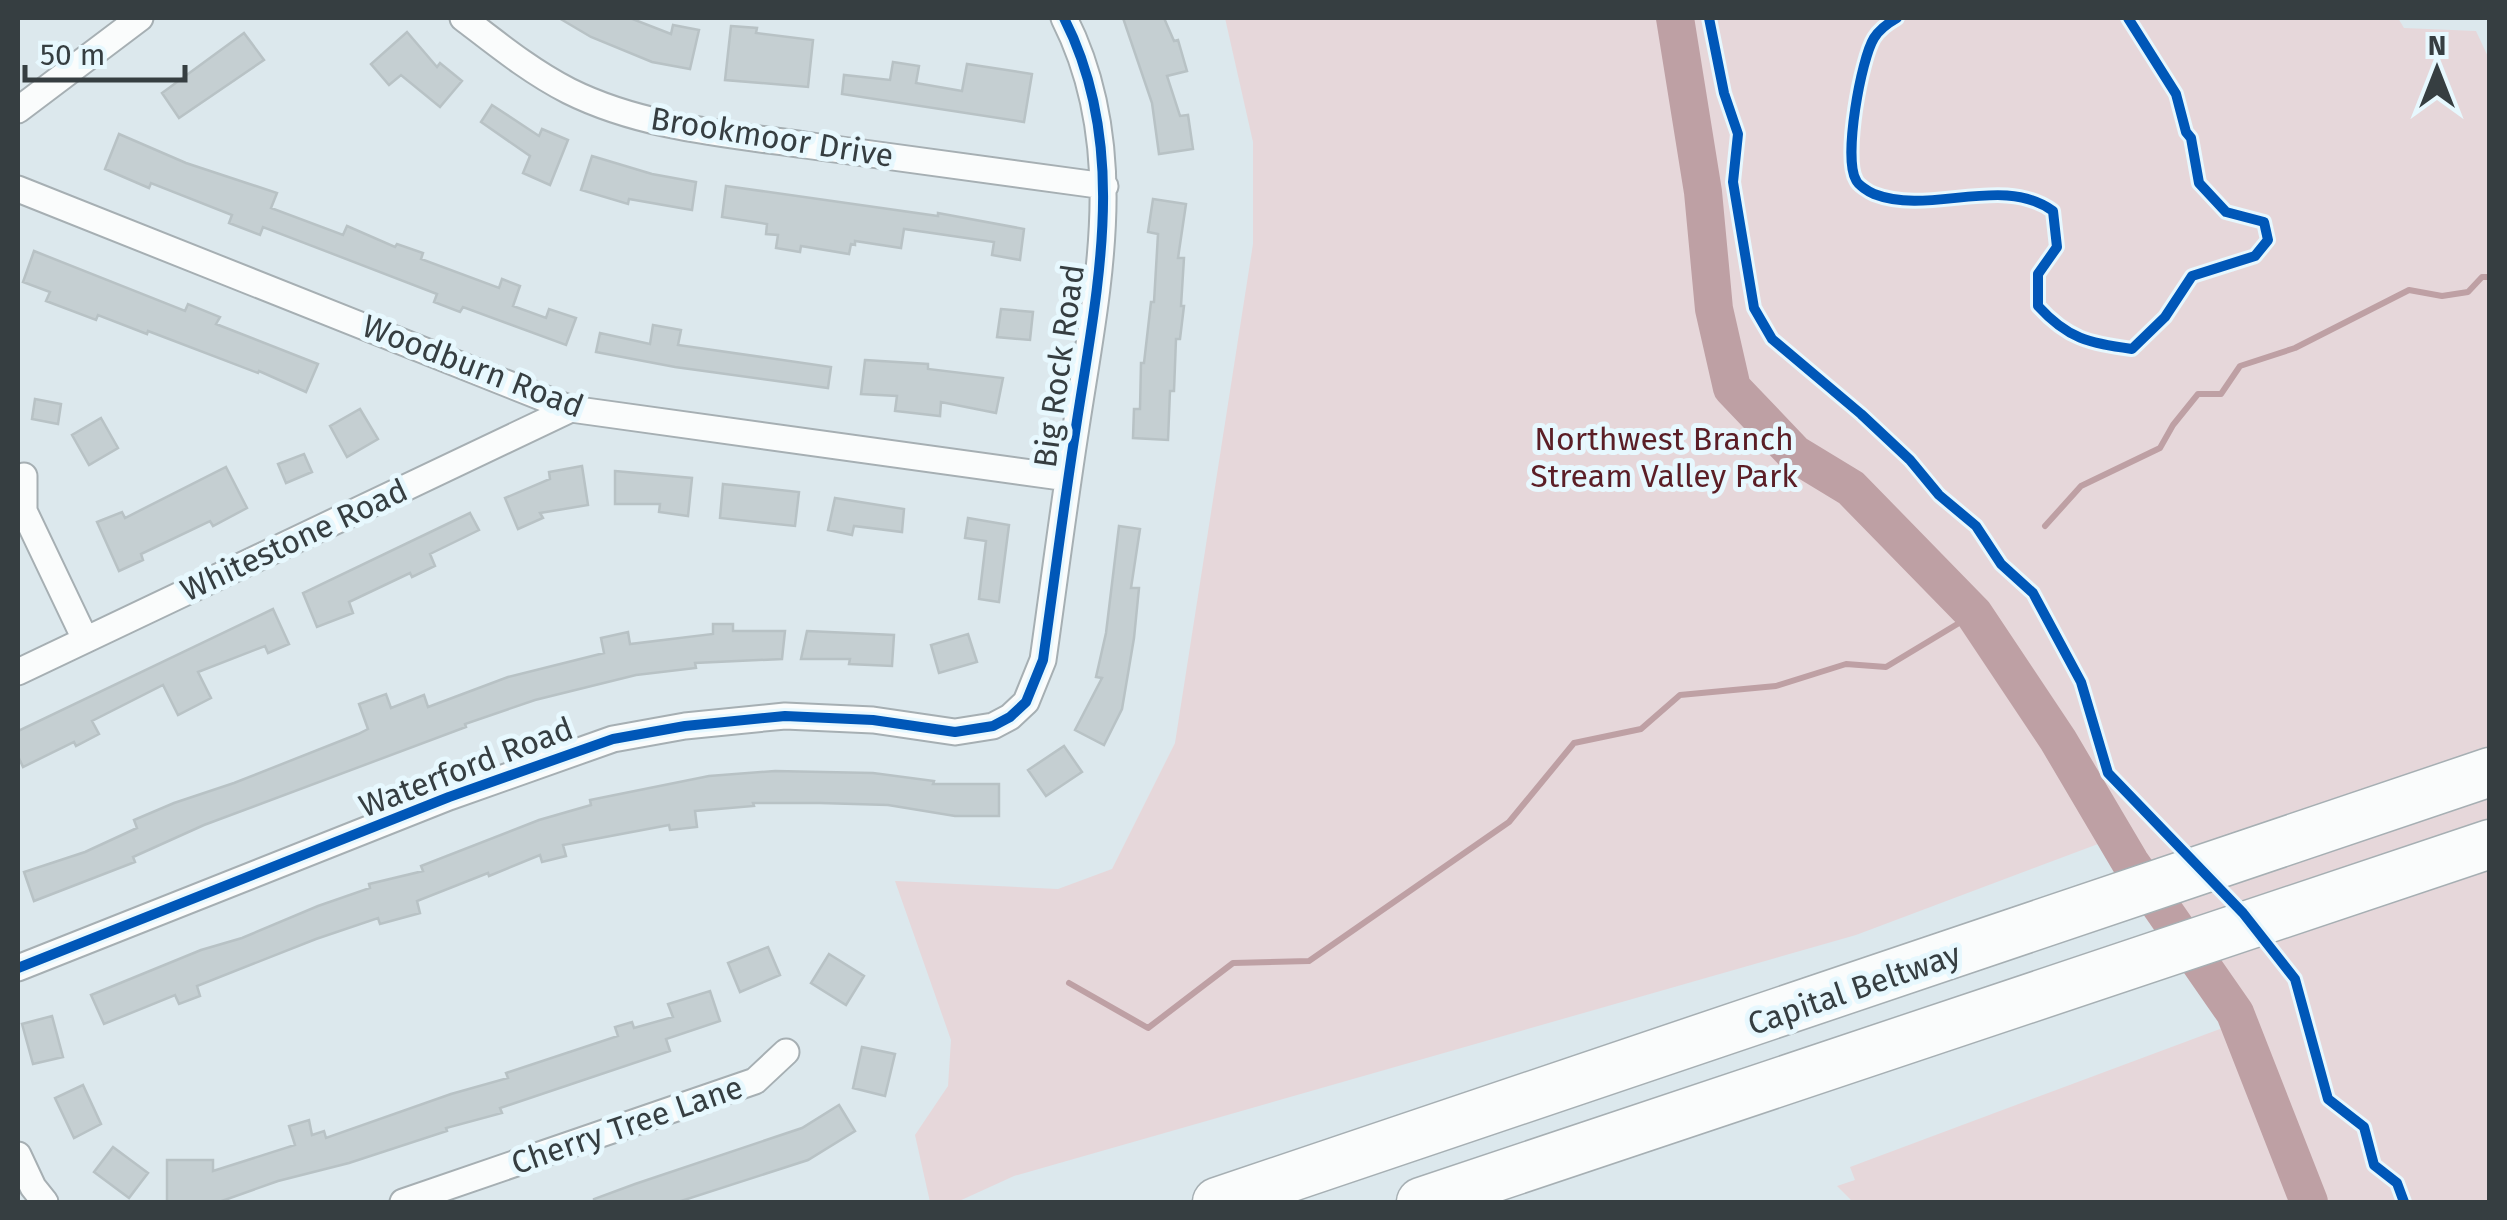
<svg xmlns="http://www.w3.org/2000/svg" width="2507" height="1220" font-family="'Fira Sans',sans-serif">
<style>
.green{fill:#e6d7da}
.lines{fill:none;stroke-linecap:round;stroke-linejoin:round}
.stream{stroke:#bea0a4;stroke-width:6}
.river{stroke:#bea0a4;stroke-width:38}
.building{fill:#c5cfd2;stroke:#b8c2c5;stroke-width:2.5}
.street-casing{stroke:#a6afb3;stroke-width:29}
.highway-casing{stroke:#a6afb3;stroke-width:51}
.street{stroke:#fafcfc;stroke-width:25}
.highway{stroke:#fafcfc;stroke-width:48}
.cycleway-casing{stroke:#e7f8fe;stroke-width:16}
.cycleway{stroke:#0057b8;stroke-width:10}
.labels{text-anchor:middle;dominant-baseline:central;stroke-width:10;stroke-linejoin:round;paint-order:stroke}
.street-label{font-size:32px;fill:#363e41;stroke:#e7f8fe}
.park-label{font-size:32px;fill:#5b1e26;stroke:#e7f8fe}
</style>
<rect width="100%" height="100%" fill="#dce8ed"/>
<path class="green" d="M 1225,18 L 2398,18 L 2404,28 L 2476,31 L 2490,61 L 2489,1202 L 1853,1202 L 1837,1186 L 1855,1180 L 1850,1167 L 2228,1026 L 2130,832 L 1856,935 L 1014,1176 L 957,1202 L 930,1202 L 915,1135 L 948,1086 L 951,1040 L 895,881 L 1058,889 L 1112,869 L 1175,743 L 1253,244 L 1253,142 Z"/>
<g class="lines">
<path class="stream" d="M 2045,526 L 2081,486 L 2160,448 L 2173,425 L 2198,394 L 2221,394 L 2240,366 L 2295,348 L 2409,290 L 2442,296 L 2468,292 L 2482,277 L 2490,277
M 1069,983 L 1148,1028 L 1233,963 L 1309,961 L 1509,822 L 1574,743 L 1641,729 L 1680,695 L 1776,686 L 1846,664 L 1886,667 L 1974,614"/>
<path class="river" d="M 1675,18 L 1703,192 L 1714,309 L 1732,388 L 1795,454 L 1851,488 L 1974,614 L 2058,740 L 2130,862 L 2235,1013 L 2309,1202"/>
</g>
<path class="building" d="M 559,18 L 630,18 L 671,34 L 673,25 L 699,30 L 690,69 L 652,62 L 591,37 Z
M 1123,18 L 1164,18 L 1174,41 L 1178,40 L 1187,71 L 1167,76 L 1180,116 L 1188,115 L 1193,149 L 1159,154 L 1152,103 Z
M 731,26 L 757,28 L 756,33 L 813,40 L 808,87 L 725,80 Z
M 407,32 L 437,67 L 440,63 L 462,81 L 440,107 L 401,75 L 389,85 L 371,64 Z
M 244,33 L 264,60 L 179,118 L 162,93 Z
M 893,62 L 919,66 L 916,83 L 962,91 L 967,64 L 1032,74 L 1024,122 L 842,94 L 844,75 L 890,80 Z
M 492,105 L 539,136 L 542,129 L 568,140 L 550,185 L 523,173 L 530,156 L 481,122 Z
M 119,134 L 186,163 L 277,193 L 271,208 L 343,235 L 347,226 L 395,247 L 397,244 L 423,253 L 421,259 L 499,288 L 502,279 L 520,286 L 513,306 L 546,318 L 549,309 L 576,318 L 566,345 L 463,307 L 460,312 L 434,302 L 437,294 L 263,227 L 260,235 L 229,223 L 232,215 L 151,183 L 149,188 L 105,169 Z
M 592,156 L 652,174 L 696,182 L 692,210 L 629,199 L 628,204 L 581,190 Z
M 726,186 L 938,216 L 938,213 L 1024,229 L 1020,260 L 992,255 L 994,242 L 904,229 L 901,248 L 855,241 L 855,245 L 851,244 L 849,254 L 801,246 L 800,252 L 776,248 L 778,235 L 766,234 L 767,224 L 722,217 Z
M 1153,199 L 1186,204 L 1178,258 L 1184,258 L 1181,306 L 1184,306 L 1180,339 L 1176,339 L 1174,391 L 1170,391 L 1168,440 L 1133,438 L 1134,409 L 1140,409 L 1141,363 L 1144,363 L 1151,302 L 1154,302 L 1158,234 L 1148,232 Z
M 34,251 L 185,311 L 188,304 L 220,317 L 216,324 L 318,364 L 306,392 L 259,371 L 258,373 L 148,331 L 147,334 L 98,315 L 96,320 L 46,301 L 50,292 L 23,282 Z
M 1001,309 L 1033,312 L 1030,340 L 997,337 Z
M 653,325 L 681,330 L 678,345 L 831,367 L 828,388 L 675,367 L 596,352 L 600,333 L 650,344 Z
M 865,360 L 928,364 L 928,369 L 1003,378 L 996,413 L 941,402 L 940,416 L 895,411 L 897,396 L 861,394 Z
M 35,399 L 61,404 L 58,424 L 32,419 Z
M 360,409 L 378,439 L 347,457 L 330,426 Z
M 101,418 L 118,448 L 89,465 L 72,435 Z
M 304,454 L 312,472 L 286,483 L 278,464 Z
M 582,466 L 588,505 L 540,513 L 543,518 L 518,529 L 505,498 L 550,479 L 549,472 Z
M 226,467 L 247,508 L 213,526 L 210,521 L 141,554 L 143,560 L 119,571 L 97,522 L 122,512 L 125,518 Z
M 615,471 L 692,478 L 688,516 L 659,512 L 660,504 L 615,504 Z
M 723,484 L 799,492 L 795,526 L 720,518 Z
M 835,498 L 904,509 L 902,532 L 854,526 L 852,535 L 828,530 Z
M 470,513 L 479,530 L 430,554 L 435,566 L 412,577 L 410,573 L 349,602 L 353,613 L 317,627 L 303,593 Z
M 968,518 L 1009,525 L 999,602 L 979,599 L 986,541 L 965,538 Z
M 1119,526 L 1140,529 L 1131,588 L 1139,588 L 1134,638 L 1122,709 L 1104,745 L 1075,730 L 1102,678 L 1096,677 L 1106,633 Z
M 273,609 L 289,644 L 268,653 L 265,646 L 198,672 L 211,698 L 178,715 L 163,685 L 92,721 L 99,734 L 76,746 L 74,742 L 23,767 L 18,756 L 18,731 Z
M 713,624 L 733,624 L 733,631 L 785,631 L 782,659 L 695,663 L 696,668 L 636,675 L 535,700 L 465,724 L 466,727 L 204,825 L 133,857 L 135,862 L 34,901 L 24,872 L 85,852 L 137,828 L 134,820 L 174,803 L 234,783 L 358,734 L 368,729 L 359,704 L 386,694 L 391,708 L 424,695 L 428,707 L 508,677 L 604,653 L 601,638 L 628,632 L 630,644 L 713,634 Z
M 807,631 L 894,635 L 892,666 L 849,664 L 850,659 L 801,659 Z
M 968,634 L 977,662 L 939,673 L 931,645 Z
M 1064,746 L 1082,772 L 1046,796 L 1028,770 Z
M 775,771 L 873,773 L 934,781 L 933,784 L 999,784 L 999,816 L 955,816 L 888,805 L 820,803 L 753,803 L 754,806 L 695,811 L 697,827 L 670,830 L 669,825 L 563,845 L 566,856 L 542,862 L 540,855 L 489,876 L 488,873 L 417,901 L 420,913 L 380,924 L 378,918 L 316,939 L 197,986 L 200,996 L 179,1004 L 175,995 L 104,1024 L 91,995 L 201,950 L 242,938 L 318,906 L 370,888 L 369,884 L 423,871 L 421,866 L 539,820 L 591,805 L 590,800 L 709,776 Z
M 768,947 L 780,975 L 740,992 L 728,963 Z
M 829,954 L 864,976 L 846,1005 L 811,983 Z
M 710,991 L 720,1021 L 666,1039 L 670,1051 L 500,1108 L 502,1113 L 446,1128 L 447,1131 L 349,1163 L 278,1181 L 219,1202 L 167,1202 L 167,1160 L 213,1160 L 213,1171 L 295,1145 L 289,1126 L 309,1120 L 312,1135 L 324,1131 L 326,1138 L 451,1094 L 508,1078 L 506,1073 L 618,1036 L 615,1027 L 632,1022 L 634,1028 L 673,1017 L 668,1004 Z
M 52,1016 L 63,1057 L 33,1064 L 22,1024 Z
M 862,1047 L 895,1054 L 885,1096 L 853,1088 Z
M 83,1085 L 101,1124 L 74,1138 L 55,1098 Z
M 839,1105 L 855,1131 L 808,1160 L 678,1202 L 594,1202 L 594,1199 L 635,1184 L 802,1128 Z
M 113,1147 L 148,1173 L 129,1198 L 94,1172 Z"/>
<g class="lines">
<g class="street-casing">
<path id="street" d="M 463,18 C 497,44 530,71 569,91 C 641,127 726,134 805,145 C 905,159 1005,173 1105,186
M 18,110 L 140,18
M 18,189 L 571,409 L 1068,478
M 24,476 L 24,511 L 85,639
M 18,672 L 571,409
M 18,968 L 449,797 L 613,739 L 685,726 L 785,716 L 873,720 L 955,732 L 993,726 L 1010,717 L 1026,702 L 1043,660 C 1054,582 1064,504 1076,427 C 1097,289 1130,148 1064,18
M 18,1155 L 33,1187 L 45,1202
M 403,1202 L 755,1081 L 786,1052"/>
</g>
<g class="highway-casing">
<path id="highway" d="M 1217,1202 L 2490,772
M 1421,1202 L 2490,844"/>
</g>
<use href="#street" class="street"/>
<use href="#highway" class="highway"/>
<g class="cycleway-casing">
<path id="cycleway" d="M 1709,18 L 1724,93 L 1738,134 L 1733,182 L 1754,308 L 1772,339 L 1861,414 L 1910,460 L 1939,495 L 1976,526 L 2001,564 L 2033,593 L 2081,682 L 2108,773 L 2243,913 L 2295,979 L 2328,1099 L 2364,1127 L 2374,1165 L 2397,1183 L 2404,1202
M 1897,18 C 1890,22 1879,30 1874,38 C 1861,59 1843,158 1856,180 C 1858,185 1869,192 1874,194 C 1931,216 2002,174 2053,211 L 2057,247 L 2038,274 L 2038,306 C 2068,339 2089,343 2132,349 L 2165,317 L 2192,276 L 2255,256 L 2268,240 L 2264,222 L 2226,212 L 2199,183 L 2191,138 L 2186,132 L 2176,94 L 2128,18
M 18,968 L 449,797 L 613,739 L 685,726 L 785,716 L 873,720 L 955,732 L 993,726 L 1010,717 L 1026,702 L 1043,660 C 1054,582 1064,504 1076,427 C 1097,289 1130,148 1064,18"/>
</g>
<use href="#cycleway" class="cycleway"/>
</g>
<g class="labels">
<g class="street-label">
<text transform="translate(772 137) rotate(9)">Brookmoor Drive</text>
<text transform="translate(473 366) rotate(21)">Woodburn Road</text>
<text transform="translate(1059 366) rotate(-82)">Big Rock Road</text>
<text transform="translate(294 540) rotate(-25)">Whitestone Road</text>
<text transform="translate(466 767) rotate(-21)">Waterford Road</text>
<text transform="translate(1854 989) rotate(-19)">Capital Beltway</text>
<text transform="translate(627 1125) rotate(-19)">Cherry Tree Lane</text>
</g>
<g class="park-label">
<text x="1664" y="439">Northwest Branch<tspan x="1664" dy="37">Stream Valley Park</tspan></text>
</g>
</g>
<rect width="2507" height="1220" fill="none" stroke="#363e41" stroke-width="40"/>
<g transform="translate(2437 70)" stroke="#e7f8fe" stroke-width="8" paint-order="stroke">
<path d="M0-8L18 38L0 25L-18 38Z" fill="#363e41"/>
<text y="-15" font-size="28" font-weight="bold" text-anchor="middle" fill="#363e41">N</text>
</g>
<path d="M25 65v15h160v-15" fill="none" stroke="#363e41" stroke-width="5"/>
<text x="40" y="65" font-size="30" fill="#363e41" stroke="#e7f8fe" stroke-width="8" paint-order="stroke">50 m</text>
</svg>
